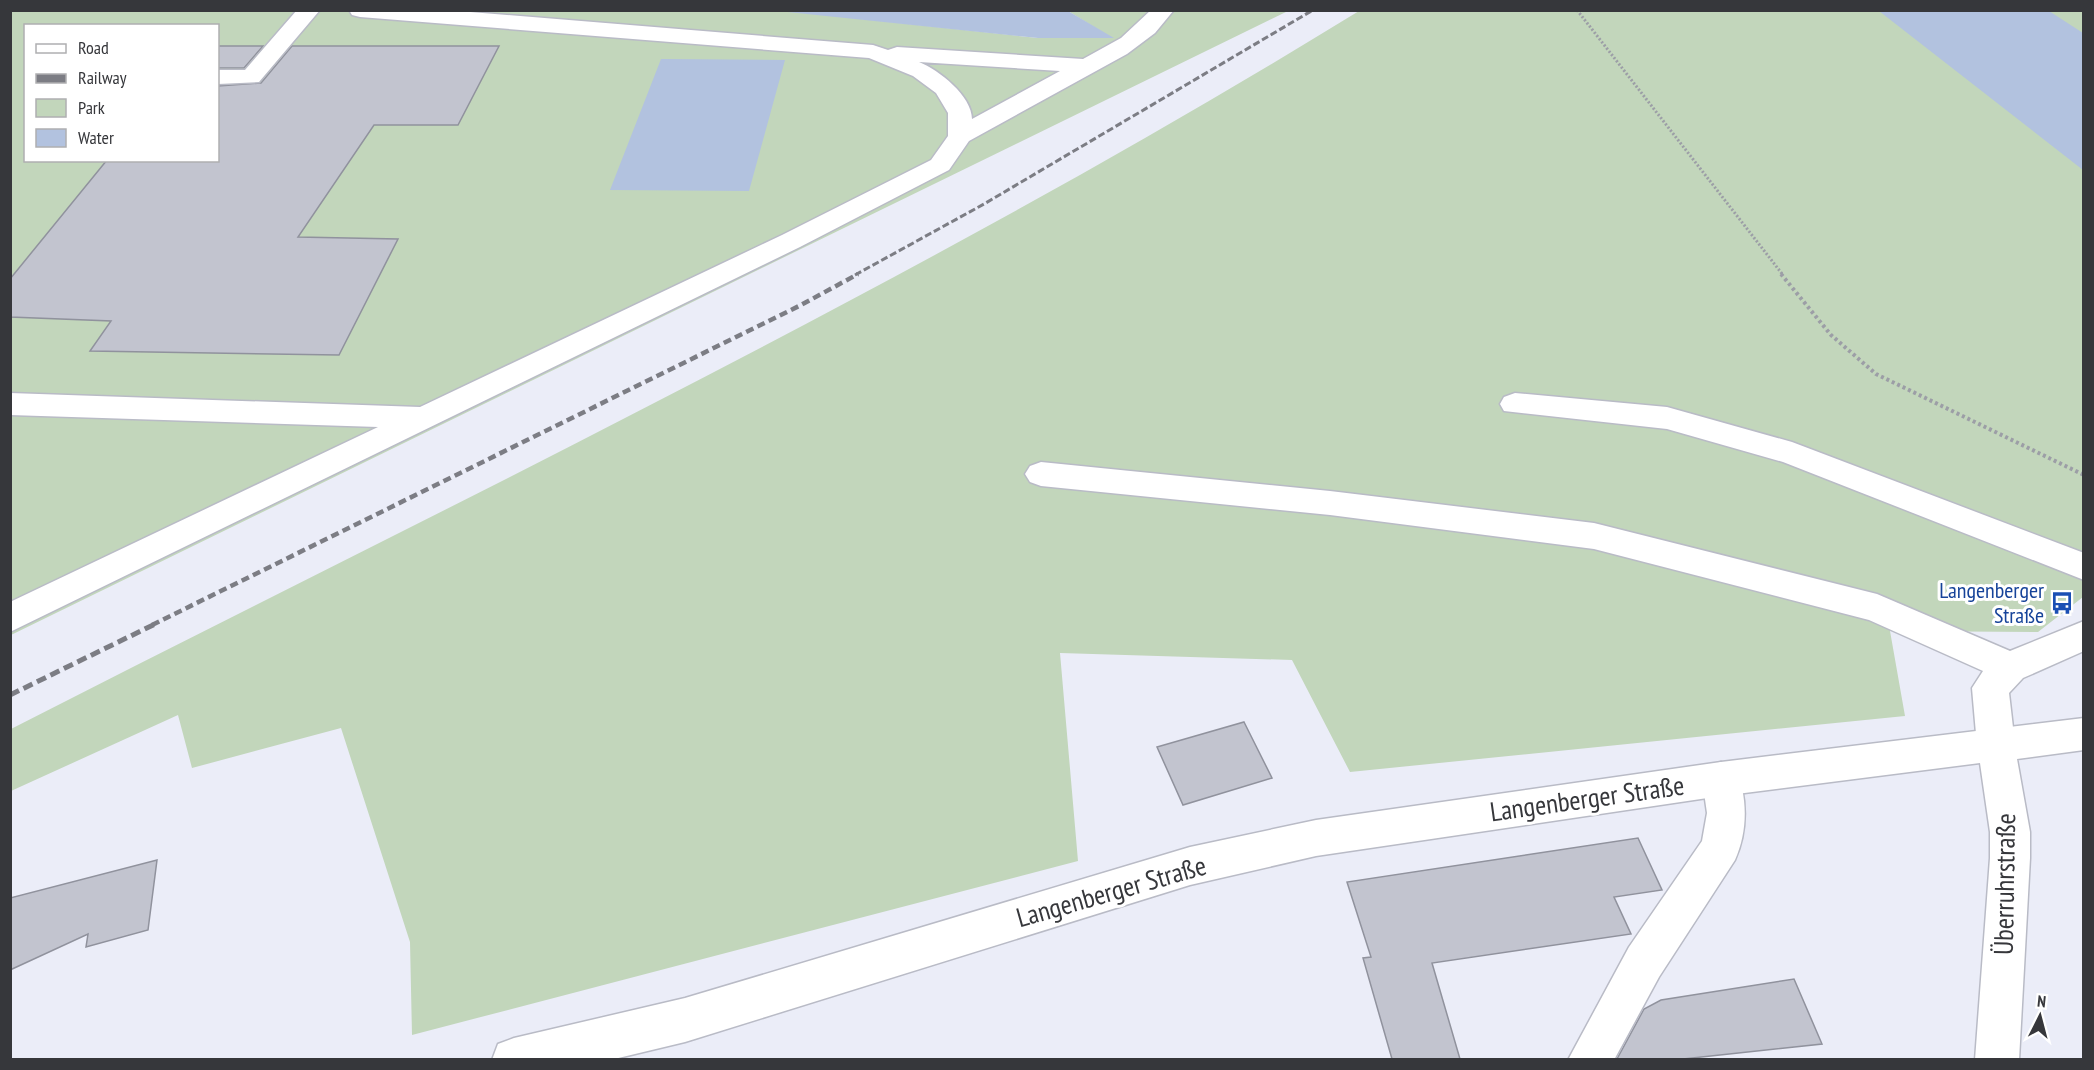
<svg xmlns="http://www.w3.org/2000/svg" width="2094" height="1070" font-family="'PT Sans Narrow',sans-serif">
<style>
.green{fill:#c2d6bb;fill-rule:evenodd}
.water{fill:#b2c2df}
.building{fill:#c2c4cf;stroke:#90929d;stroke-width:1.5}
.lines{fill:none;stroke-linecap:round;stroke-linejoin:round}
.minor-casing{stroke:#b9bbc6;stroke-width:3}
.major-casing{stroke:#b9bbc6;stroke-width:3}
.path-far1{stroke:#9c9ea6;stroke-width:3;stroke-dasharray:2 2;stroke-linecap:butt}
.path{stroke:#9c9ea6;stroke-width:4;stroke-dasharray:3 3;stroke-linecap:butt}
.minor{fill:#fff;fill-rule:evenodd}
.major{fill:#fff;fill-rule:evenodd}
.rail-far2{stroke:#7c7d84;stroke-width:3;stroke-dasharray:7 3;stroke-linecap:butt}
.rail-far1{stroke:#7c7d84;stroke-width:4.5;stroke-dasharray:8 4.5;stroke-linecap:butt}
.rail{stroke:#7c7d84;stroke-width:5;stroke-dasharray:10 5;stroke-linecap:butt}
.labels{text-anchor:middle;dominant-baseline:central;stroke-width:6;stroke-linejoin:round;paint-order:stroke}
.transit-label{font-size:22px;fill:#164399;stroke:#fff;text-anchor:end}
.near-street-label{font-size:27px;fill:#36373b;stroke:#fff}
</style>
<rect width="100%" height="100%" fill="#ebedf8"/>
<path class="green" d="M 778,10 L 1038,38 L 1112,38 L 1068,11 L 1288,11 L 11,635 L 11,11 ZM 26,26 L 218,26 L 218,160 L 26,160 Z
M 1359,11 L 2083,11 L 2083,597 L 2038,632 L 1890,631 L 1905,716 L 1350,772 L 1292,660 L 1060,653 L 1078,861 L 412,1035 L 410,942 L 341,728 L 192,768 L 178,715 L 11,791 L 11,729 C 464,498 925,278 1359,11 Z"/>
<path class="water" d="M 778,11 L 1068,11 L 1114,38 L 1038,38 Z
M 1879,11 L 2049,11 L 2083,33 L 2083,170 Z
M 661,59 L 785,60 L 749,191 L 610,190 Z"/>
<path class="building" d="M 218,46 L 263,46 L 244,68 L 218,68 Z
M 292,46 L 499,46 L 458,125 L 374,125 L 298,237 L 398,239 L 339,355 L 90,351 L 111,321 L 10,317 L 10,279 L 107,160 L 218,160 L 218,86 L 261,83 Z
M 1244,722 L 1272,778 L 1183,805 L 1157,747 Z
M 1638,838 L 1662,890 L 1614,897 L 1631,934 L 1432,963 L 1460,1059 L 1392,1059 L 1363,958 L 1371,957 L 1347,882 Z
M 157,860 L 148,930 L 86,947 L 88,934 L 10,970 L 10,898 Z
M 1794,979 L 1822,1044 L 1683,1059 L 1617,1059 L 1644,1009 L 1661,1000 Z"/>
<g class="lines">
<g class="minor-casing">
<path id="minor" d="M 297,10 L 320,10 L 259,82 L 218,84 L 218,70 L 245,70 Z
M 349,10 L 446,10 L 873,45 L 888,50 L 897,47 L 1083,59 L 1121,38 L 1151,10 L 1174,10 L 1155,33 L 1127,54 L 969,141 L 949,170 L 800,247 L 10,632 L 10,602 L 378,427 L 10,415 L 10,393 L 420,407 L 782,235 L 931,160 L 948,136 L 948,113 L 936,93 L 913,76 L 869,58 L 360,17 L 352,15 ZM 919,62 L 1060,71 L 972,119 C 972,96 939,70 919,62 Z
M 1515,393 L 1667,407 L 1792,442 L 2084,553 L 2084,580 L 1783,462 L 1667,429 L 1504,411 L 1500,404 L 1504,397 Z
M 1041,462 L 1330,491 L 1594,523 L 1877,594 L 2010,651 L 2084,621 L 2084,651 L 2023,678 L 2009,693 L 2015,745 L 2009,757 L 1996,761 L 1983,757 L 1977,745 L 1972,688 L 1983,671 L 1869,620 L 1594,549 L 1330,515 L 1041,486 L 1030,482 L 1025,474 L 1030,466 Z
M 1721,762 L 1735,767 C 1748,796 1748,831 1735,860 L 1659,977 L 1614,1060 L 1568,1060 L 1629,947 L 1702,841 L 1707,813 L 1702,779 L 1707,767 Z"/>
</g>
<g class="major-casing">
<path id="major" d="M 2084,718 L 2084,750 L 2017,759 L 2030,832 L 2030,858 L 2019,1060 L 1975,1060 L 1990,858 L 1990,832 L 1980,763 L 1721,796 L 1316,856 L 1190,885 L 685,1042 L 610,1060 L 492,1060 L 498,1044 L 514,1038 L 685,998 L 1190,847 L 1316,820 L 1721,762 Z"/>
</g>
<path class="path-far1" d="M 1577,10 L 1783,275"/>
<path class="path" d="M 1781,274 L 1831,335 L 1876,374 L 2084,475"/>
<use href="#minor" class="minor"/>
<use href="#major" class="major"/>
<path class="rail-far2" d="M 855,275 L 984,204 L 1313,10"/>
<path class="rail-far1" d="M 152,625 L 801,305 L 858,274"/>
<path class="rail" d="M 10,695 L 155,624"/>
</g>
<defs>
<g id="bus-bare" transform="scale(1.8)"><path d="M-5-6H5V4H4V6H2V4H-2V6H-4V4H-5ZM-3.5-4V0h7V-4ZM-3.5 1.2v1.5H-2V1.2ZM2 1.2v1.5H3.5V1.2Z" fill="#1a4fb4" stroke="#fff" stroke-width="2.5" paint-order="stroke"/></g>
</defs>
<g fill-rule="evenodd">
<use href="#bus-bare" x="2062" y="603"/>
</g>
<g class="labels">
<g class="transit-label">
<text x="2044" y="590">Langenberger<tspan x="2044" dy="25">Straße</tspan></text>
</g>
<g class="near-street-label">
<text transform="translate(1587 798) rotate(-8)">Langenberger Straße</text>
<text transform="translate(2004 884) rotate(-89)">Überruhrstraße</text>
<text transform="translate(1111 891) rotate(-16)">Langenberger Straße</text>
</g>
</g>
<rect width="2094" height="1070" fill="none" stroke="#36373b" stroke-width="24"/>
<rect x="24" y="24" width="195" height="138" fill="#ffffff" stroke="#afafb1" stroke-width="1.5"/>
<rect x="36" y="44" width="30" height="9" fill="#ffffff" stroke="#afafb1" stroke-width="1.5"/>
<text x="78" y="54" font-size="18" fill="#36373b">Road</text>
<rect x="36" y="74" width="30" height="9" fill="#7c7d84" stroke="#afafb1" stroke-width="1.5"/>
<text x="78" y="84" font-size="18" fill="#36373b">Railway</text>
<rect x="36" y="99" width="30" height="18" fill="#c2d6bb" stroke="#afafb1" stroke-width="1.5"/>
<text x="78" y="114" font-size="18" fill="#36373b">Park</text>
<rect x="36" y="129" width="30" height="18" fill="#b2c2df" stroke="#afafb1" stroke-width="1.5"/>
<text x="78" y="144" font-size="18" fill="#36373b">Water</text>
<g transform="translate(2040 1016) rotate(6)" stroke="#ffffff" stroke-width="4.5" paint-order="stroke">
<path d="M0-4.5L10 22L0 15L-10 22Z" fill="#36373b"/>
<text y="-9" font-size="16" font-weight="bold" text-anchor="middle" fill="#36373b">N</text>
</g>
</svg>
